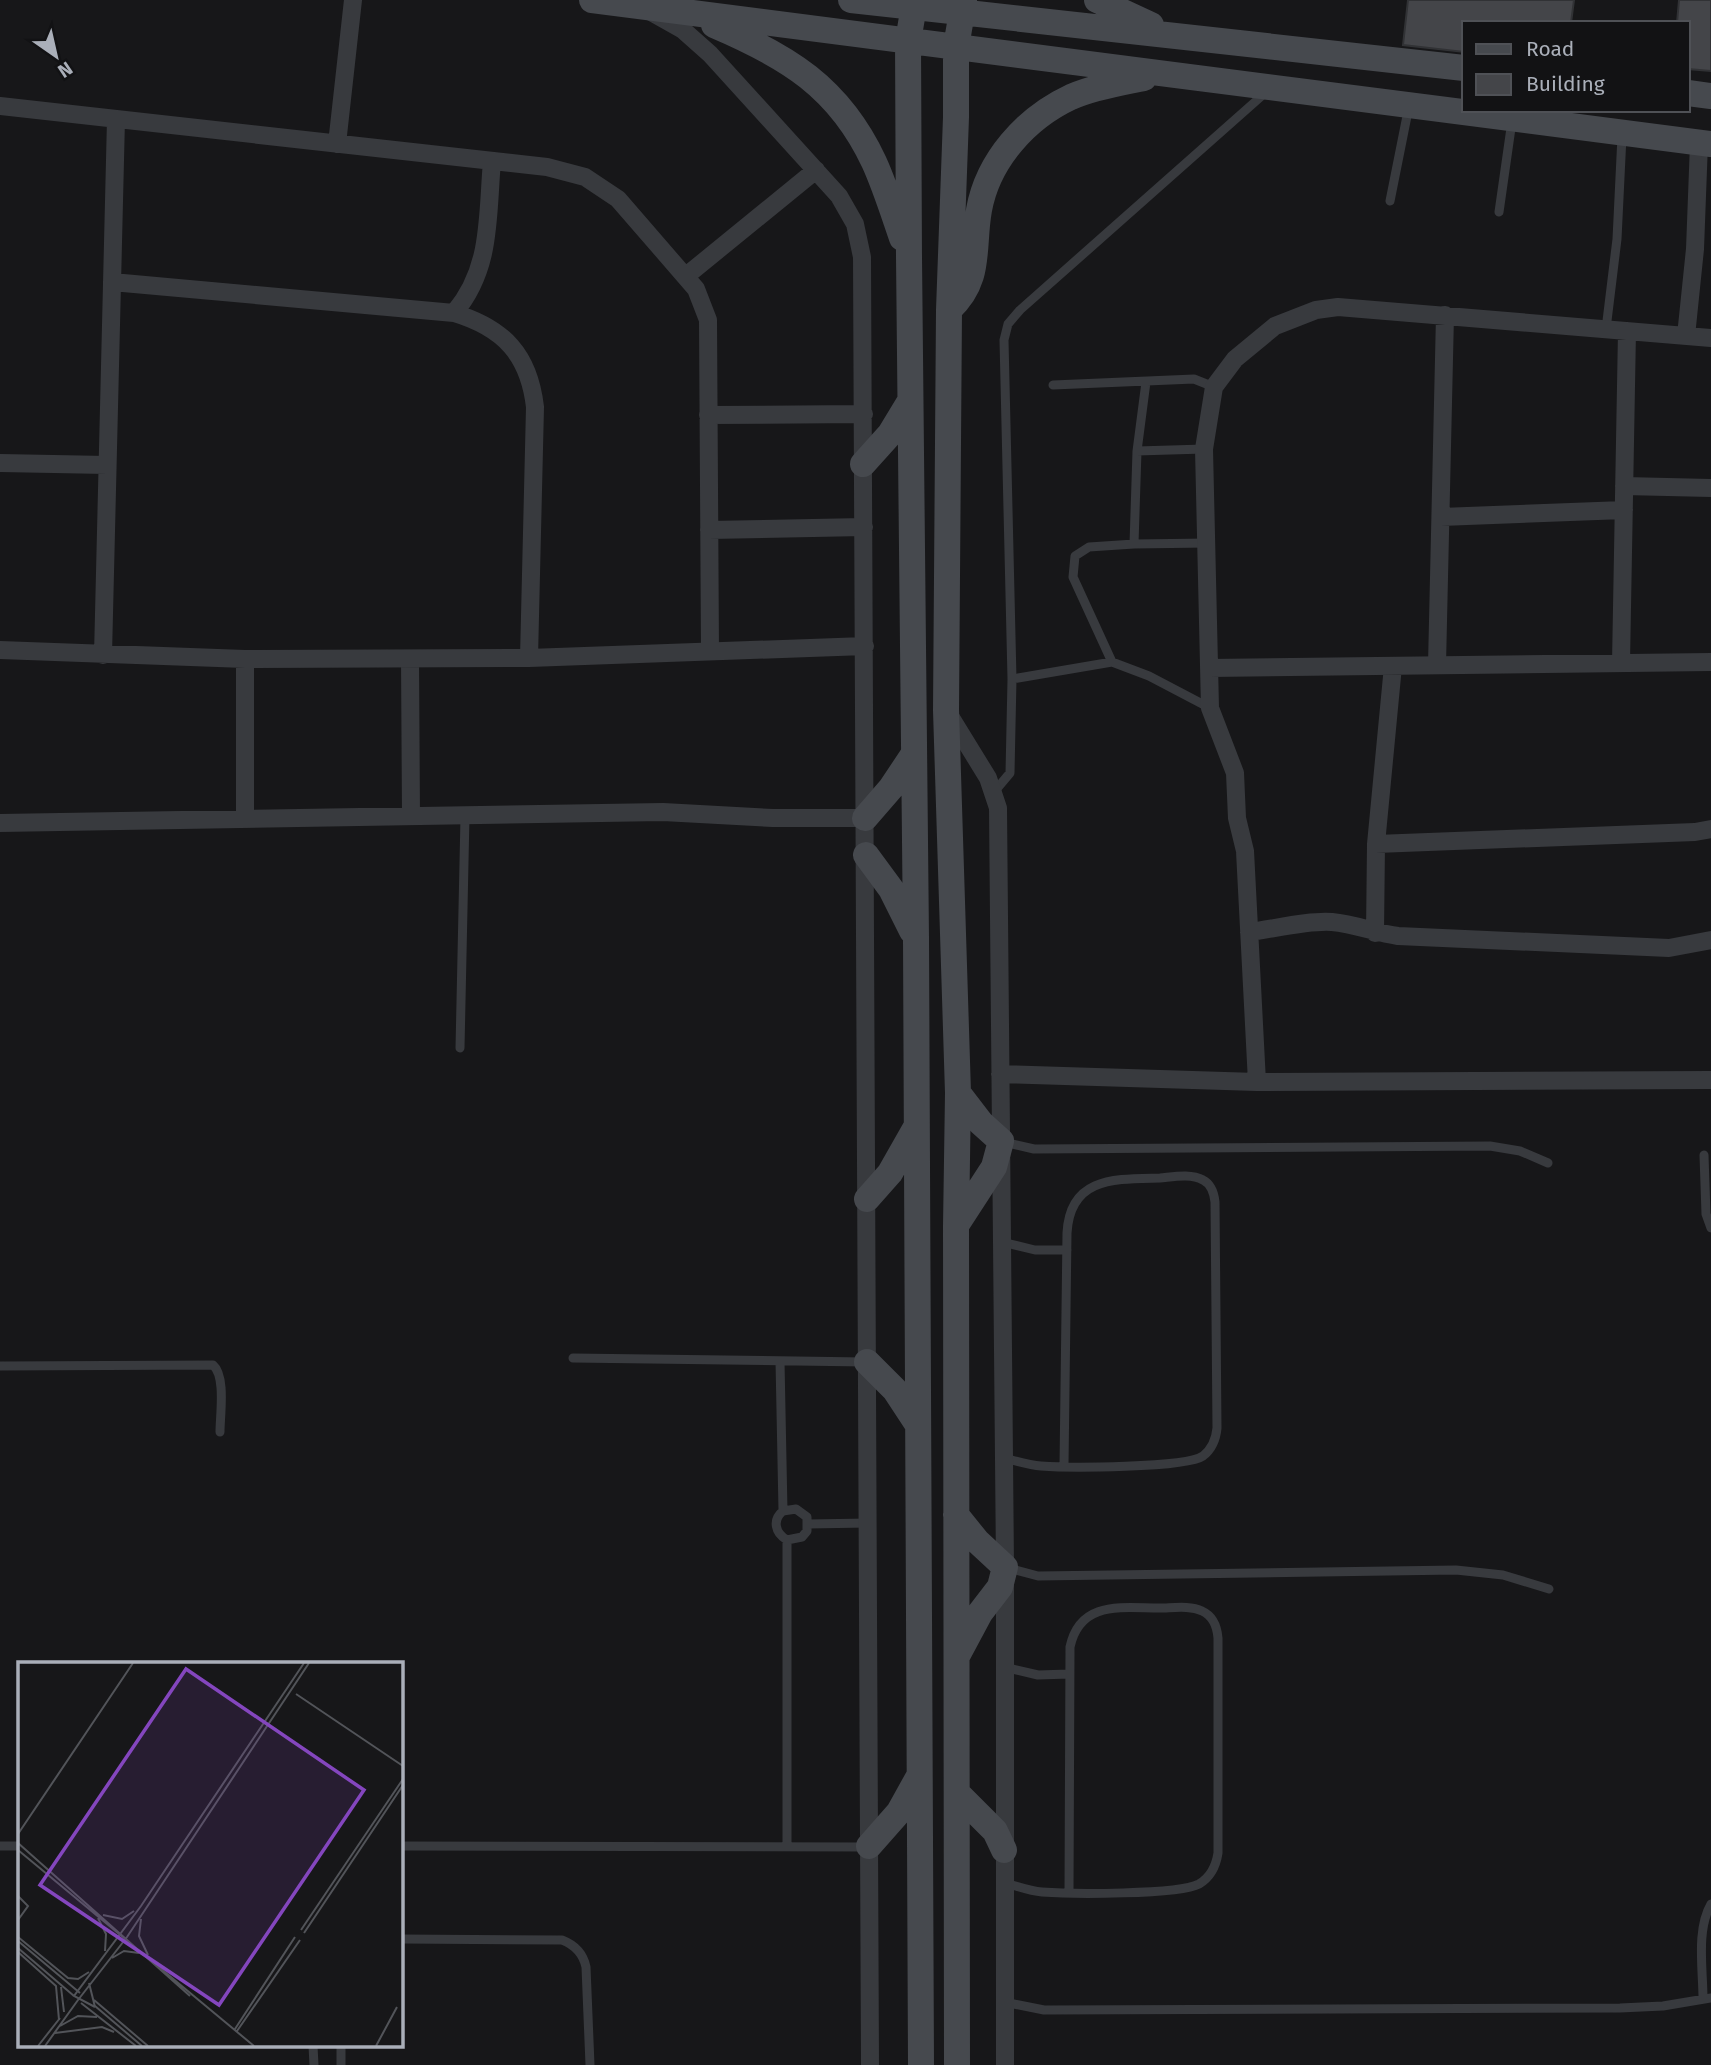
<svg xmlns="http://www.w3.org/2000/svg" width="1711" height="2065" font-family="'Fira Sans',sans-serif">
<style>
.building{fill:#444549;stroke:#313235;stroke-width:2}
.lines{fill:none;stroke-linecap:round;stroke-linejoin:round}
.lane{stroke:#383a3e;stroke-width:9}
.street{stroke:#383a3e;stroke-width:18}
.secondary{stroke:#46494e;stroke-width:26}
.inset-road{fill:none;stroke:#525459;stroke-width:2}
.view{fill:#8446be;fill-opacity:0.15;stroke:#8446be;stroke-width:3.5}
.inset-edge{fill:none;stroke:#aaafb9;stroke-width:3.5}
</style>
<rect width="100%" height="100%" fill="#171719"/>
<path class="building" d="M 1408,0 L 1574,0 L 1571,23 L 1464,23 L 1464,52 L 1403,45 Z
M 1679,0 L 1711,0 L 1711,71 L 1688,69 L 1688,23 L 1677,23 Z"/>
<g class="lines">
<path class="lane" d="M 1390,201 L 1409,106
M 1499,212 L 1512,121
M 1606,329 L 1617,239 L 1622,136
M 1053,385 L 1194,379 L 1214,387
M 1137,451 L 1204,449
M 1134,544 L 1137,451 L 1146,382
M 1112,662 L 1073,577 L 1075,556 L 1089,547 L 1134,544 L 1208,543
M 1012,679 L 1112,662 L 1149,676 L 1210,708
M 994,792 L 1010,773 L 1012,679 L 1004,340 L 1008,324 L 1020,310 L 1265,93
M 460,1048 L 465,816
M 1004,1142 L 1034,1149 L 1490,1146 L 1520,1151 L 1548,1163
M 1704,1155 L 1706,1214 L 1711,1228
M 1002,1242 L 1035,1250 L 1067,1250
M 573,1358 L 865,1362
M 780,1361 L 783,1511 C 772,1520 775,1533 787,1540 L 802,1537 L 807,1531 L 807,1517 L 796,1509 L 783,1511
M 0,1366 L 213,1365 C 226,1376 220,1415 220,1432
M 1004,1458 C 1016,1461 1029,1465 1041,1466 C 1067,1468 1186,1468 1203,1456 C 1212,1449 1216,1439 1217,1428 L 1215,1202 C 1214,1193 1211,1184 1203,1180 C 1191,1173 1172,1177 1160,1178 C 1116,1179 1070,1176 1067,1233 L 1064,1466
M 808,1524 L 868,1523
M 1008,1568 L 1038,1576 L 1456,1570 L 1503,1575 L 1549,1589
M 1004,1667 L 1038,1675 L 1069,1674
M 0,1846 L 19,1846
M 401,1846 L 868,1847
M 787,1847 L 787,1540
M 1005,1883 C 1017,1886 1029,1891 1042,1892 C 1069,1894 1179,1895 1199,1884 C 1211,1877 1216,1866 1218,1853 L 1218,1638 C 1217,1626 1213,1616 1202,1611 C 1190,1605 1172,1608 1159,1608 C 1122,1608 1080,1600 1070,1647 L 1069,1892
M 401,1939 L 562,1940 C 575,1945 583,1953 586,1967 L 590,2065
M 1703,1999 C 1703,1969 1696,1930 1711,1904
M 1004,2002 L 1044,2010 L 1620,2008 L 1663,2006 L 1711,1998
M 313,2046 L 314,2065
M 341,2046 L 341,2065"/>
<path class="street" d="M 651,12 L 683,30 L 710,54 L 839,196 L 855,224 L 862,257 L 870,2065
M 0,106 L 547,167 L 585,177 L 618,199 L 696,289 L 708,320 L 710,651
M 337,144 L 353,0
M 686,276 L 816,170
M 112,282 L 454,313 C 504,328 529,355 535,407 L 529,658
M 454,313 C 492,268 487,217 492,161
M 1686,336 L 1695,249 L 1699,143
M 708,415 L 864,414
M 0,463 L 107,465
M 1624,486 L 1711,488
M 1441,517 L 1624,510
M 709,530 L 864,527
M 0,650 L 245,659 L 529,658 L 865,646
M 103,655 L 116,119
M 410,659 L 411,816
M 1621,663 L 1627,331
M 1437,665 L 1445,315
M 1209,668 L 1711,662
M 948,713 L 988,778 L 998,808 L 1005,1567 L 1005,2065
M 245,819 L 245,659
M 0,823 L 663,812 L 773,818 L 865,818
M 1376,844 L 1695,832 L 1711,829
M 1249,932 C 1273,929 1310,920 1332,922 C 1355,924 1376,933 1398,936 L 1669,948 L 1711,940
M 1375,933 L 1376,844 L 1393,666
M 1000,1074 L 1257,1082 L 1711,1080
M 1257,1082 L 1245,851 L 1237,818 L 1235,773 L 1210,708 L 1204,449 L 1214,387 L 1235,359 L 1275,326 L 1316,310 L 1338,307 L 1711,338"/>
<path class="secondary" d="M 592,0 L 1711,144
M 851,0 L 1464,68
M 915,0 L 908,41 L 909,257 L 916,938 L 921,2065
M 1097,0 L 1151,25
M 714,25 C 787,56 839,87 874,162 C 885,186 893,212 902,238
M 1688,93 L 1711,96
M 949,310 C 982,279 972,249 979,210 C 988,160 1026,118 1071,97 C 1094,87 1120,83 1144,78
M 863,464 L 890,434 L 910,401
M 865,818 L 891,788 L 913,755
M 866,855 L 891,889 L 912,931
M 867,1199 L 890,1173 L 915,1129
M 957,1224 L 994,1167 L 1001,1141 L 981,1123 L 958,1093
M 867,1362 L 895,1390 L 918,1425
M 956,1515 L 977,1541 L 1005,1567 L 1000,1587 L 980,1613 L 957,1656
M 957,1793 L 995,1831 L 1004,1850
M 869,1846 L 899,1812 L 919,1776
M 957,2065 L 956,1226 L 958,1093 L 946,710 L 949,310 L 956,117 L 956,47 L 964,0"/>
</g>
<g transform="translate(18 1662)">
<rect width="385" height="385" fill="#171719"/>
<path class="inset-road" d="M 278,32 L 385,104M 0,172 L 115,1M 0,181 L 172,334M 0,188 L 236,384M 0,234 L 10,244 L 0,258M 85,253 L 104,257 L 116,249M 80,256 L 88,272 L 87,289M 123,257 L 121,274 L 130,293M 283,268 L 385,117M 286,271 L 385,123M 0,275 L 50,316 L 60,317 L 71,310M 0,279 L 62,331M 0,286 L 56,334M 0,290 L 38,324 L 41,358M 94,296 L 106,289 L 121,291M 71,321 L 77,345M 43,325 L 46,350M 60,338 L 109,275 L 291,1M 76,338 L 130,384M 63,341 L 118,384M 77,344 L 124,384M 77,345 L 56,334 L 123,244 L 286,1M 42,364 L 60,354 L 79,355M 217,367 L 277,275M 219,369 L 282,278M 37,371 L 84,365 L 96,370M 20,384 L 42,356M 27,384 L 60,338M 358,384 L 379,345"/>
<path class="view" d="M 168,7 L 346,128 L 201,343 L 22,223 Z"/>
<rect width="385" height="385" class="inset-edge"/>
</g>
<rect x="1462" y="21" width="228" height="91" fill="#121214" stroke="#4f5156" stroke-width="2"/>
<rect x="1476" y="44" width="35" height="10" fill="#46494e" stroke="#4f5156" stroke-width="2"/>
<text x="1526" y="56" font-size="21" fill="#aaafb9">Road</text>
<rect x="1476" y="74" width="35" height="21" fill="#444549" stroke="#4f5156" stroke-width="2"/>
<text x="1526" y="91" font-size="21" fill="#aaafb9">Building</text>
<g transform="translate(56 56) rotate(146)" stroke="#121214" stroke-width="5" paint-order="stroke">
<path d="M0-5L12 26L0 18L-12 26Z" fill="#aaafb9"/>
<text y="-10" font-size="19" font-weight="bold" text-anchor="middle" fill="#aaafb9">N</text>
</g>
</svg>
